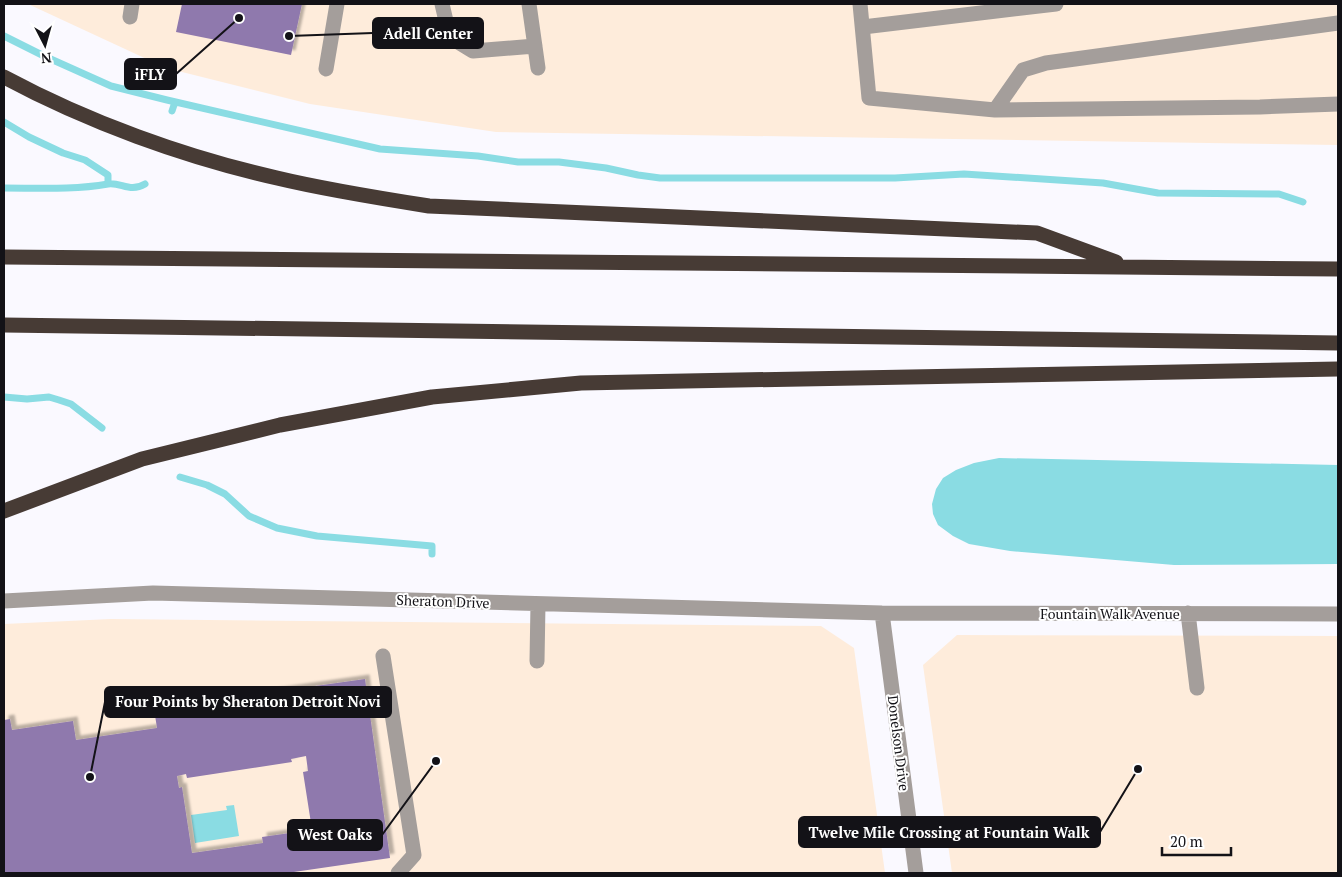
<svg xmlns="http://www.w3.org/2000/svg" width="1342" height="877" font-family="'PT Serif',serif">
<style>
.commercial{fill:#feecdb}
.water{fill:#8adce3}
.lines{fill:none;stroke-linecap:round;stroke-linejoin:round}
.stream{stroke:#8adce3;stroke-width:7}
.building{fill:#8f79ad;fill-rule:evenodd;filter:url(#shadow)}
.minor{stroke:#a49e9b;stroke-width:15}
.highway{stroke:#473b35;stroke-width:15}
.labels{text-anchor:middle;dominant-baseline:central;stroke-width:4;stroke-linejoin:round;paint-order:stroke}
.street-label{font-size:14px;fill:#131217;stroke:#fff}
.leader{fill:none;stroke:#131217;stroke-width:2}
.callout-dot{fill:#131217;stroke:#fff;stroke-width:2}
.callout{fill:#131217;stroke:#131217;stroke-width:2}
.callout-label{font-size:15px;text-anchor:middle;font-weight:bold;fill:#fff}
</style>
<defs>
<filter id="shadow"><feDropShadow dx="4.5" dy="-4.5" stdDeviation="1" flood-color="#0004"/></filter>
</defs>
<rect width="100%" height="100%" fill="#faf9ff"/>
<path class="commercial" d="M 28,4 L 1338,4 L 1338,145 L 496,132 L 310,104 L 166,68 Z
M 111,619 L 821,626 L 854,648 L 885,873 L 4,873 L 4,624 Z
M 957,635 L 1338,636 L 1338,873 L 952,873 L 923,665 Z"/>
<path class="water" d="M 999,458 L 1338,465 L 1338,564 L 1174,565 L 1010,551 L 969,544 L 953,536 L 938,525 L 933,514 L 932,504 L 936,489 L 943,478 L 956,470 L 974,463 Z
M 234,805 L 239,836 L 195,843 L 191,815 L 227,810 L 226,806 Z"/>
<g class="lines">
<path class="stream" d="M 4,36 L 44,56 L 111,86 L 167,100 L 380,149 L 478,156 L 518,162 L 559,162 L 606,168 L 638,175 L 660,178 L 895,178 L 964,174 L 1103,183 L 1158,193 L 1279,194 L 1303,202
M 172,111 L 175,102
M 4,122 L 29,137 L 63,153 L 85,160 L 108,175 L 108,184
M 4,188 C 38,188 74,190 108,184 C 121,182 130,193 145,184
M 4,397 L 27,399 L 49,397 L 59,400 L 71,404 L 102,428
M 180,477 L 207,485 L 225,494 L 249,516 L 277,528 L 317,536 L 432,546 L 432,554"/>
</g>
<path class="building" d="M 182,4 L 302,4 L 291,55 L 176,32 Z
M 365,679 L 390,858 L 287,873 L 4,873 L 4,720 L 10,719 L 12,730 L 73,721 L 76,740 L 157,728 L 154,709 ZM 306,756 L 308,771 L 303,772 L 313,836 L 291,840 L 290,833 L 262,837 L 263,843 L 192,853 L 182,787 L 179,788 L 177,776 L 186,774 L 187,778 L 292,762 L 291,759 Z"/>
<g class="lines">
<path class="minor" d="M 442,4 L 446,21 L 455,40 L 473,51 L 535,46
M 529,4 L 538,68
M 860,4 L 869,98 L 995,110 L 1260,107 L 1338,104
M 130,17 L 132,4
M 863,27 L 1056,4
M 326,69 L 337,4
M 995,110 L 1023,70 L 1046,63 L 1338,23
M 4,601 L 153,593 L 882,613 L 1338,614
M 882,613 L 916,873
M 1188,613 L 1197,688
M 383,656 L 414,855 L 398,873
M 537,661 L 538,604"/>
<path class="highway" d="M 4,77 C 88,122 184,157 277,178 C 327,190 378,198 429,206 L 1037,233 L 1116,262
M 4,257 L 1338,269
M 4,325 L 1338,343
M 4,511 L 142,459 L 280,425 L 432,397 L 581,383 L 1338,369"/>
</g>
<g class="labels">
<g class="street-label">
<text transform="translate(443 601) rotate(2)">Sheraton Drive</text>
<text x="1110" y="613">Fountain Walk Avenue</text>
<text transform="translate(899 743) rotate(83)">Donelson Drive</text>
</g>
</g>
<path class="leader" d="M289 36L373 33M239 18L176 74M90 777L105 702M1138 769L1100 832M436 761L382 835"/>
<g class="callout-dot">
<circle cx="289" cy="36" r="5"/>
<circle cx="239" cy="18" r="5"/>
<circle cx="90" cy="777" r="5"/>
<circle cx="1138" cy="769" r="5"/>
<circle cx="436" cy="761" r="5"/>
</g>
<g class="callout">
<rect x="373" y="18" width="110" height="30" rx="5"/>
<rect x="125" y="59" width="51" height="30" rx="5"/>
<rect x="105" y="687" width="286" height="30" rx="5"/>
<rect x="799" y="817" width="301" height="30" rx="5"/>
<rect x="288" y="820" width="94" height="30" rx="5"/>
</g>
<g class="callout-label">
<text x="428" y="39">Adell Center</text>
<text x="150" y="80">iFLY</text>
<text x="248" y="707">Four Points by Sheraton Detroit Novi</text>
<text x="949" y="838">Twelve Mile Crossing at Fountain Walk</text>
<text x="335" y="840">West Oaks</text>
</g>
<rect width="1342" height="877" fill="none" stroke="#131217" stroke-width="10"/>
<g transform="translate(45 45) rotate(174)" stroke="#ffffff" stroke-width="4" paint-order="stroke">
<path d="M0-4L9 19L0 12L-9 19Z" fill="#131217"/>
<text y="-8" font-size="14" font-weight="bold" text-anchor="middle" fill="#131217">N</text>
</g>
<path d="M1162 847v8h69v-8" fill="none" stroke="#131217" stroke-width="2.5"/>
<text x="1170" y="847" font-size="15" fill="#131217" stroke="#ffffff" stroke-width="4" paint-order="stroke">20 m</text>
</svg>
